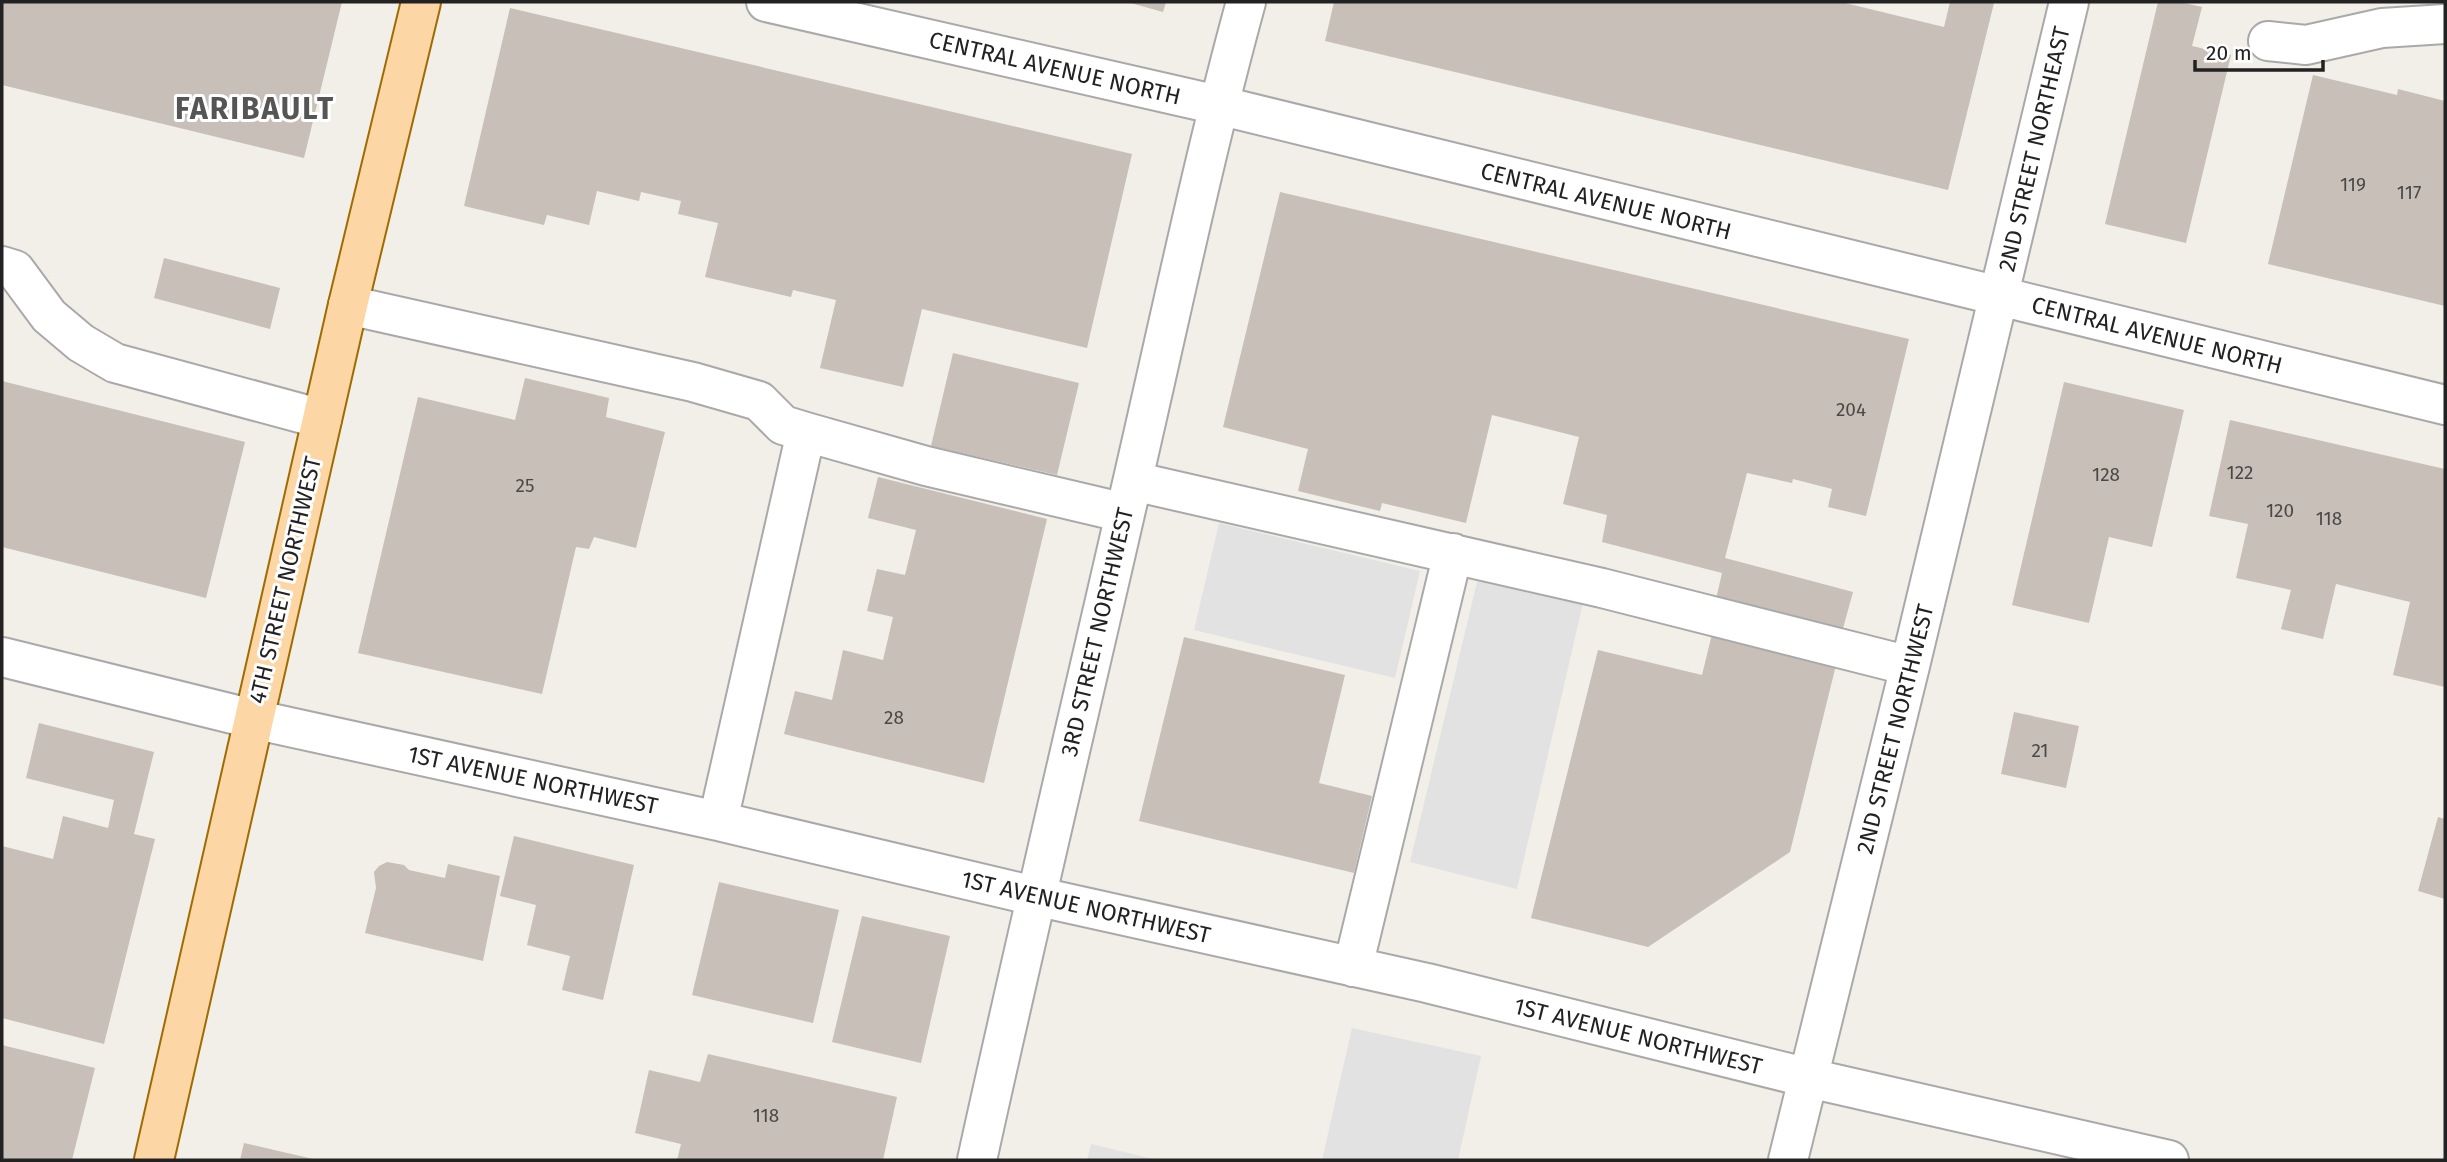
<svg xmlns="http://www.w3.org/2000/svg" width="2447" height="1162" font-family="'Fira Sans',sans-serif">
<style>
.parking{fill:#e2e2e2}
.building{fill:#c7bfb8}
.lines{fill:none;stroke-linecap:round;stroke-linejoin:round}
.minor-casing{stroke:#a9a9a9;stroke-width:42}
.major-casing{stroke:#a06b00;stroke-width:42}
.minor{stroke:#fff;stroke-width:38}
.major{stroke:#fcd6a4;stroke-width:38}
.labels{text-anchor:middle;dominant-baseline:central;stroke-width:6;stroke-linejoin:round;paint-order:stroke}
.number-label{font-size:19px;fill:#4b4948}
.street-label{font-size:23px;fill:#222;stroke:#fff}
.district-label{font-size:30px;font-weight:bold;letter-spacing:2px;fill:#555;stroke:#fff}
</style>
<rect width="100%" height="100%" fill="#f2efe9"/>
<path class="parking" d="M 1219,523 L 1420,571 L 1395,678 L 1194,630 Z
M 1478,578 L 1583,603 L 1517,889 L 1410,862 Z
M 1352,1028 L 1481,1056 L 1458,1160 L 1322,1160 Z
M 1091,1144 L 1158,1160 L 1087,1160 Z"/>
<path class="building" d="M 2,2 L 342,2 L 304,158 L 2,85 Z
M 1127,2 L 1166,2 L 1163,12 Z
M 1334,2 L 1841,2 L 1944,27 L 1950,2 L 1994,3 L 1948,190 L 1325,41 Z
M 2158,2 L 2180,2 L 2202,7 L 2192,46 L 2231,55 L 2186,243 L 2105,224 Z
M 510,8 L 1132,154 L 1087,348 L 922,309 L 903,387 L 820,368 L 836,300 L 793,290 L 791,297 L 705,277 L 718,223 L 678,214 L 681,201 L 641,192 L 639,201 L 597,191 L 589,225 L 547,215 L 544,225 L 464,206 Z
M 2313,75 L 2397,95 L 2398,89 L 2445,101 L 2445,306 L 2268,264 Z
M 1280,192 L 1909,339 L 1866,516 L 1828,507 L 1832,489 L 1793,479 L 1792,483 L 1747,473 L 1725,558 L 1853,592 L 1842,632 L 1716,599 L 1722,573 L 1602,542 L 1607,515 L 1563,504 L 1579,437 L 1492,415 L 1466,523 L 1382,503 L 1380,511 L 1298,491 L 1308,449 L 1223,427 Z
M 164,258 L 280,288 L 270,329 L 154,298 Z
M 953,353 L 1079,383 L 1057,475 L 931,446 Z
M 525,378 L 609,398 L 606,417 L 665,432 L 636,548 L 594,537 L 589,549 L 576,547 L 542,694 L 358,653 L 418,397 L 515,420 Z
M 2,381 L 245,442 L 206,598 L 2,547 Z
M 2064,382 L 2184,410 L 2152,547 L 2109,537 L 2089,623 L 2012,605 Z
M 2230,420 L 2445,469 L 2445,687 L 2393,675 L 2410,602 L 2336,584 L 2323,639 L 2281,629 L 2291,590 L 2236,578 L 2248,524 L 2209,516 Z
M 878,477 L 1047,519 L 984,783 L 784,734 L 795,691 L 832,700 L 843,650 L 883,660 L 893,617 L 867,611 L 877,569 L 905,575 L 916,530 L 868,518 Z
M 1712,634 L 1836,665 L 1790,852 L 1648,947 L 1531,918 L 1598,650 L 1702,675 Z
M 1184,637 L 1345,675 L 1319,783 L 1372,796 L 1354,873 L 1139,821 Z
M 2014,712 L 2079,726 L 2066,788 L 2001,774 Z
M 39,723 L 154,752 L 134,834 L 155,839 L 104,1044 L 2,1018 L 2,846 L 53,859 L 63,816 L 108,828 L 114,800 L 26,778 Z
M 2438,817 L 2445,819 L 2445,899 L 2418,891 Z
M 514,836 L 634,865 L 603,1000 L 562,990 L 570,956 L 527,945 L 536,905 L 500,896 Z
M 387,862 L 404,865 L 409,870 L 445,878 L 448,864 L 500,876 L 483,961 L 365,933 L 376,888 L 374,872 L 379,866 Z
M 719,882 L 839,910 L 813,1023 L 692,995 Z
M 862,916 L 950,936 L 921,1063 L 832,1042 Z
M 2,1045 L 95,1068 L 72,1160 L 2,1160 Z
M 708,1054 L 897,1097 L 883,1160 L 677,1160 L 681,1144 L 635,1133 L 649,1070 L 700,1082 Z
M 244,1143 L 313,1159 L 313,1160 L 240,1160 Z"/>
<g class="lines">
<g class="minor-casing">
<path id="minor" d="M 766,2 L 1218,105 L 2445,405
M 2268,41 L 2306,45 L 2382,28 L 2445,24
M 2,266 L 15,270 L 49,316 L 81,343 L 115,363 L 322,419
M 348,305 L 693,382 L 759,401 L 783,425 L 806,432 L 926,466 L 1125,513
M 1133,481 L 1602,588 L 1910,666
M 2,657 L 253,719 L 718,821 L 1035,896 L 1427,983 L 1809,1078 L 2169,1160
M 718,821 L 806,432
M 1353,967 L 1453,553
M 977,1160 C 1027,932 1081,706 1133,479 C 1170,319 1203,159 1246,2
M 1788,1160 L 1910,666 L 2069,2"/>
</g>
<g class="major-casing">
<path id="major" d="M 154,1160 L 348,305 L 421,2"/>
</g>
<use href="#minor" class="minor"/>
<use href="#major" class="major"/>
</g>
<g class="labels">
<g class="number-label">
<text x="2353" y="184">119</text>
<text x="2409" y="192">117</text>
<text x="1851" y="409">204</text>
<text x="2240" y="472">122</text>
<text x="2106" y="474">128</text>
<text x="525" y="485">25</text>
<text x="2280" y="510">120</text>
<text x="2329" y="518">118</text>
<text x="894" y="717">28</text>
<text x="2040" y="750">21</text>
<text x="766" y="1115">118</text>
</g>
<g class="street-label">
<text transform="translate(1055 68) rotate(13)">CENTRAL AVENUE NORTH</text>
<text transform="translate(2034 149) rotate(-77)">2ND STREET NORTHEAST</text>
<text transform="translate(1606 201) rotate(14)">CENTRAL AVENUE NORTH</text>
<text transform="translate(2157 335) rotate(14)">CENTRAL AVENUE NORTH</text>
<text transform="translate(285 580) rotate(-77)">4TH STREET NORTHWEST</text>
<text transform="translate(1097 632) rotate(-77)">3RD STREET NORTHWEST</text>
<text transform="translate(1895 729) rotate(-76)">2ND STREET NORTHWEST</text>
<text transform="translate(533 780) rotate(12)">1ST AVENUE NORTHWEST</text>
<text transform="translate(1086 907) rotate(13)">1ST AVENUE NORTHWEST</text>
<text transform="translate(1638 1036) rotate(14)">1ST AVENUE NORTHWEST</text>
</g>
<g class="district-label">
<text x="255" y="109">FARIBAULT</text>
</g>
</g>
<rect width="2447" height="1162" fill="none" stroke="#222222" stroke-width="7"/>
<path d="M2195 60v10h128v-10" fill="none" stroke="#222222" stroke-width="3.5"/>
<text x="2206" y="60" font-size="21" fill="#222222" stroke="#ffffff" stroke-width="5" paint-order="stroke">20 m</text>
</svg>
